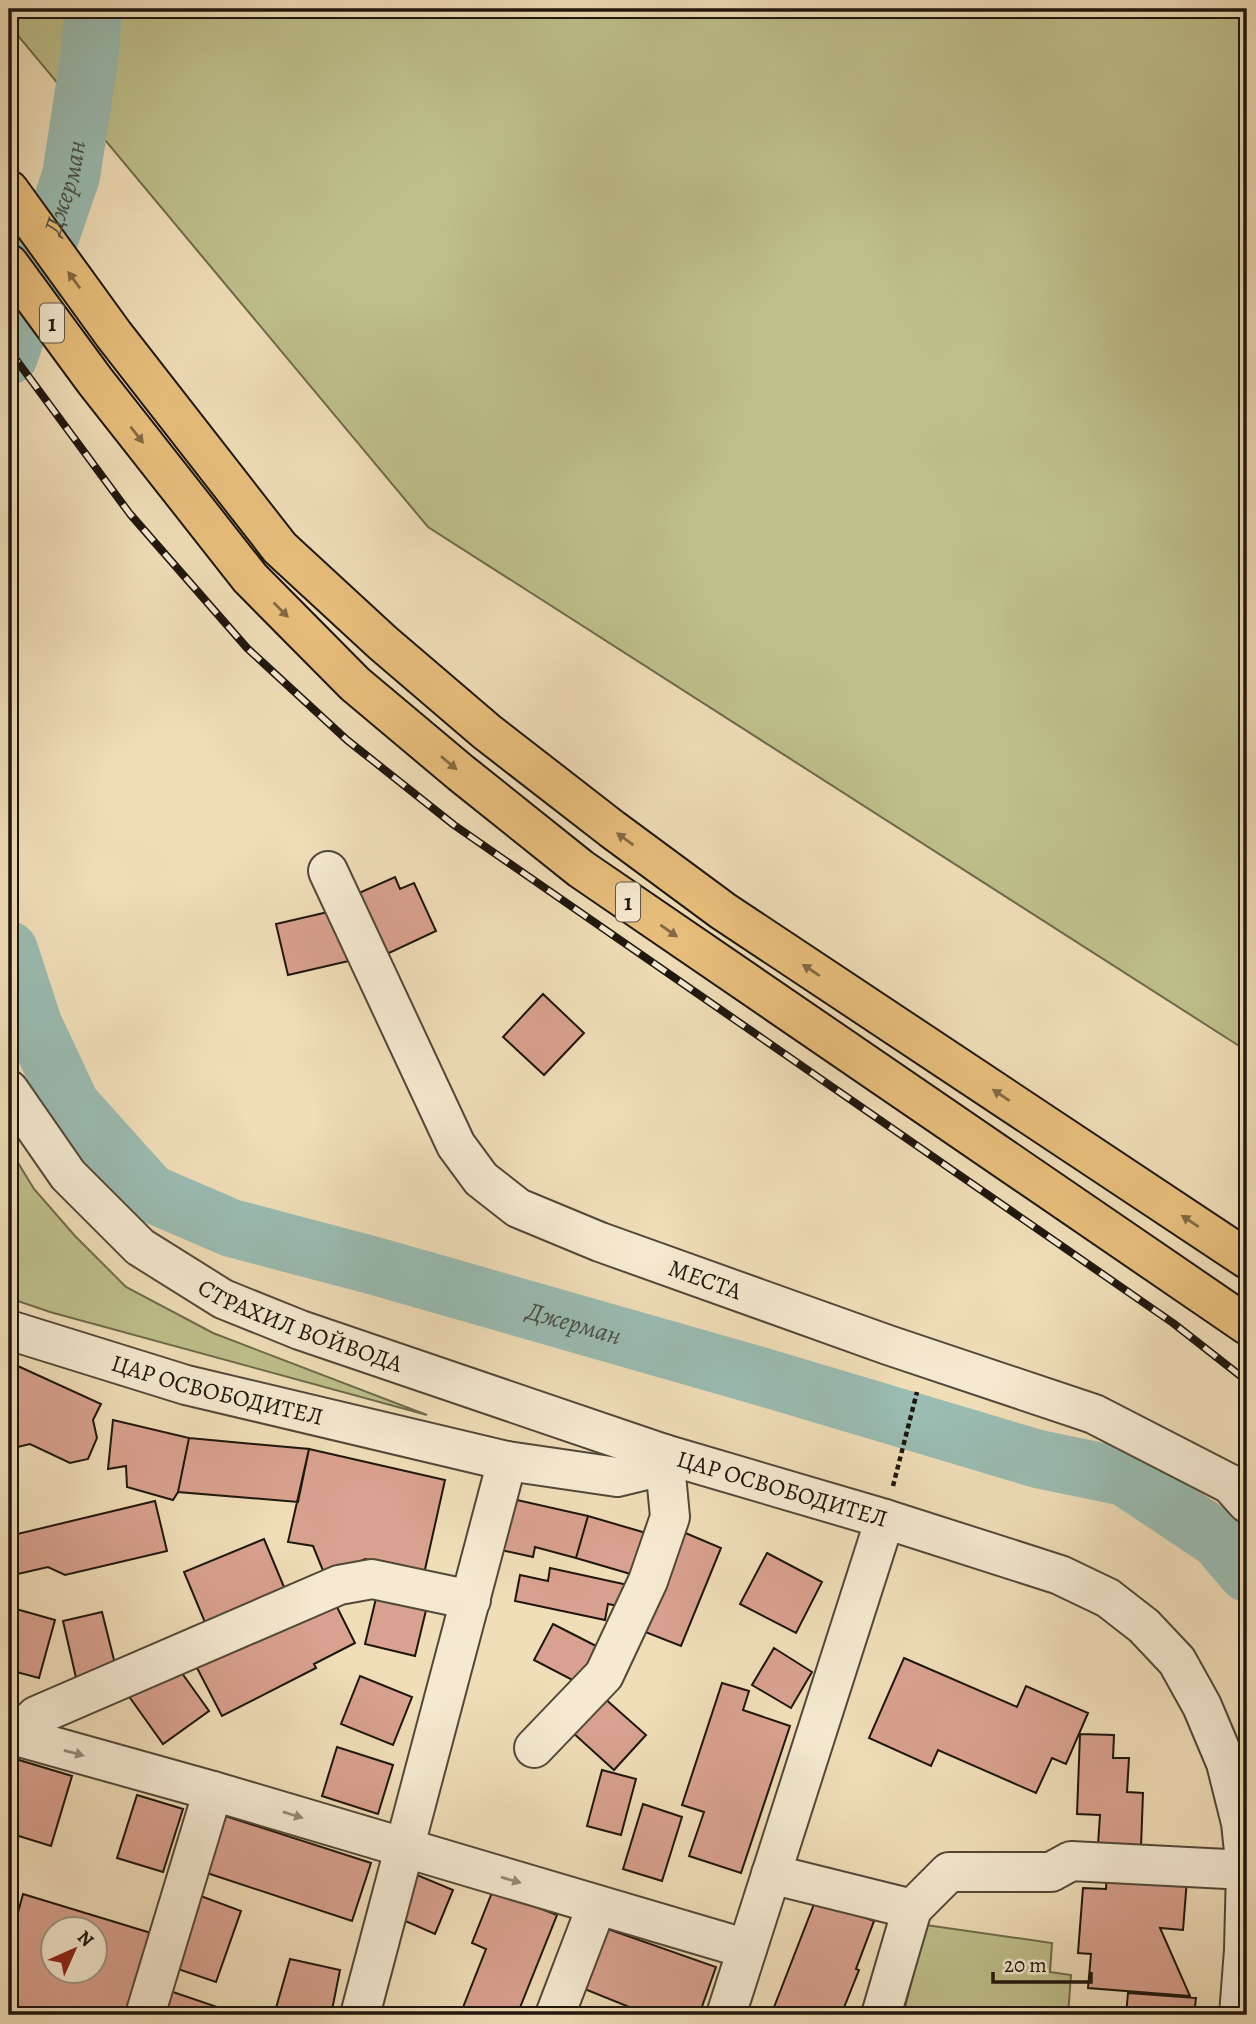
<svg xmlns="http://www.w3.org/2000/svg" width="1256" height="2024" font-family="Alegreya,serif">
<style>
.green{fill:#bec08b;stroke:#6e6b4c;stroke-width:2}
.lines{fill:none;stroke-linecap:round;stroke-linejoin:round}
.river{stroke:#9abcb2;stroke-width:58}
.building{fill:#d9a18f;stroke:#1e160d;stroke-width:2;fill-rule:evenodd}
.minor-casing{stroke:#524838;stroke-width:42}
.major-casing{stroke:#1e160d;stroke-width:42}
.path{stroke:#1e160d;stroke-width:4.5;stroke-dasharray:5 3.5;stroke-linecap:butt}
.minor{stroke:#f5ead1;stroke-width:38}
.major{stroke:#e8bf7c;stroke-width:38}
.rail-casing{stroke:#1e160d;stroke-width:8}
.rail{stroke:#f5ead1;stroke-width:5;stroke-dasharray:16;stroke-linecap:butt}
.oneway{fill:#836a44}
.oneway2{fill:#948b79}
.labels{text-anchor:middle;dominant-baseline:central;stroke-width:6;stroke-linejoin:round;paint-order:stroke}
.shield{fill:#f5ead1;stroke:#5e5648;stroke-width:2}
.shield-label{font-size:23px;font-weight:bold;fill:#1e160d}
.street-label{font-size:24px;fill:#1e160d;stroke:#f5ead1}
.water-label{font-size:26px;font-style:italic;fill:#495047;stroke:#f5ead1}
</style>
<rect width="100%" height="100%" fill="#f0deb8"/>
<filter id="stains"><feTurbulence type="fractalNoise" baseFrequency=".00286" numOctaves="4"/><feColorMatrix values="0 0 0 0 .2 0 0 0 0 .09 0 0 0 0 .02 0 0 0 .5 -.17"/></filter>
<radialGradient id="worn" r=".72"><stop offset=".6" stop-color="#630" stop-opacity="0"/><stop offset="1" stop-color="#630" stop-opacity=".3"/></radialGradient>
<path class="green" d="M 9,9 L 1247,9 L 1247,1051 L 428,527 L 9,25 Z
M 9,1148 L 34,1189 L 75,1236 L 126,1287 L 213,1333 L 427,1415 L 50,1312 L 9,1298 Z
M 926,1925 L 1052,1943 L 1050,1972 L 1071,1975 L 1068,2015 L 903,2015 Z"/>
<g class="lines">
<g class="river">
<path id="s1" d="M 9,356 L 71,176 L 90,53 L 93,9"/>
<path id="s2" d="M 9,950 L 33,1024 L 71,1105 L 150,1193 L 231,1228 L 375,1266 L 756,1375 L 1038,1459 L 1125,1477 L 1218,1539 L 1247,1573"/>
</g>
</g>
<path class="building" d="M 395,877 L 400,889 L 414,883 L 436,931 L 387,954 L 359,893 Z
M 341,909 L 353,960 L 288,975 L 276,924 Z
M 543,994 L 584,1033 L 544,1075 L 503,1037 Z
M 9,1362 L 101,1404 L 93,1420 L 97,1438 L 88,1459 L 70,1463 L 30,1444 L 13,1448 L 9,1457 Z
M 113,1420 L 189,1438 L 178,1492 L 173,1500 L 127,1487 L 126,1466 L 108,1469 Z
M 189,1438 L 309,1449 L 298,1502 L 178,1492 Z
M 309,1449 L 445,1480 L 424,1574 L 365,1559 L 326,1578 L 313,1546 L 288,1542 Z
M 508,1498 L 588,1516 L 576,1558 L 535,1547 L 533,1557 L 496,1549 Z
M 155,1501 L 167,1551 L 65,1575 L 48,1567 L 9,1576 L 9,1536 Z
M 588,1516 L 646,1533 L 634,1575 L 576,1558 Z
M 676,1529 L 721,1548 L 681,1646 L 635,1628 Z
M 264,1539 L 289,1599 L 209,1632 L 184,1572 Z
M 767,1553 L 822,1582 L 796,1633 L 740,1604 Z
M 550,1568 L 628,1585 L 623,1607 L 608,1604 L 605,1620 L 515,1601 L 520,1575 L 548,1581 Z
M 378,1590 L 428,1602 L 415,1656 L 365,1644 Z
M 335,1603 L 355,1643 L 314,1664 L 316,1668 L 222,1716 L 196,1666 Z
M 9,1607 L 55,1620 L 39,1678 L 9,1670 Z
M 102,1612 L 117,1672 L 77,1682 L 63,1621 Z
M 553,1624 L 602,1649 L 582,1685 L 534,1660 Z
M 774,1648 L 812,1672 L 791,1708 L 752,1685 Z
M 904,1658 L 1017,1707 L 1026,1686 L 1088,1713 L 1066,1764 L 1052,1758 L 1036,1793 L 938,1750 L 931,1766 L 869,1738 Z
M 174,1662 L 209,1711 L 163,1744 L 128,1695 Z
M 360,1676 L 412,1697 L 393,1745 L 341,1724 Z
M 722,1683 L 749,1691 L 743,1710 L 790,1726 L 741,1873 L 689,1856 L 704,1812 L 682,1805 Z
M 603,1697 L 646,1735 L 614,1770 L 572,1732 Z
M 1080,1734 L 1114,1735 L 1113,1758 L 1129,1758 L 1127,1792 L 1143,1793 L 1141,1847 L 1098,1845 L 1100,1815 L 1077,1814 Z
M 337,1747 L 393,1765 L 378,1814 L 322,1796 Z
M 9,1757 L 72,1776 L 51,1846 L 9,1833 Z
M 602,1770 L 636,1779 L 621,1835 L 587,1826 Z
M 137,1795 L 183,1809 L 163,1872 L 117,1858 Z
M 643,1804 L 682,1817 L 662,1881 L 623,1869 Z
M 216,1813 L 371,1863 L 352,1921 L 198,1870 Z
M 405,1870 L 453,1890 L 435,1934 L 387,1913 Z
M 1107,1873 L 1187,1879 L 1183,1930 L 1160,1928 L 1190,1996 L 1088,1988 L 1091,1954 L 1078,1953 L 1083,1888 L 1106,1889 Z
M 493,1890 L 557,1915 L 517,2015 L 460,2015 L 486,1949 L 472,1943 Z
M 23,1894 L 151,1933 L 129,2015 L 9,2015 L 9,1946 ZM 52,1930 L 94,1930 L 94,1972 L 52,1972 Z
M 198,1895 L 241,1911 L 216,1982 L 172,1967 Z
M 816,1899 L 874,1921 L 856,1969 L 859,1970 L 841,2015 L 771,2015 Z
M 602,1927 L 716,1967 L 699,2015 L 649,2015 L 582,1988 Z
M 290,1959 L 340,1970 L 331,2015 L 274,2015 Z
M 167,1990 L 229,2011 L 227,2015 L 159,2015 Z
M 1128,1993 L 1196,1998 L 1194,2015 L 1126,2015 Z"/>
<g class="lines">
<g class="minor-casing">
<g id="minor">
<path id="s3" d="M 328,871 L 456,1145 L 481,1179 L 518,1208 L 600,1242 L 888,1345 L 1094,1414 L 1230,1484 L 1247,1503"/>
<path id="s4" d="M 9,1090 L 68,1175 L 140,1247 L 223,1299 L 300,1330 L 664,1454 L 885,1519 L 1060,1575 L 1108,1598 L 1144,1626 L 1177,1661 L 1202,1706 L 1226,1763 L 1241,1823 L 1246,1870 L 1244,1950 L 1239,2015"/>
<path id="s5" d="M 9,1330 L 186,1385 L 507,1461 L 617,1477 L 650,1469 L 664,1454"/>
<path d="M 9,1734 L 213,1791 L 747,1949"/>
<path d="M 16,1736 L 36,1716 L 339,1585 L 372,1579 L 471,1600"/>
<path d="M 534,1748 L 604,1675 L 648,1581 L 670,1517 L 664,1454"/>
<path d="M 771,1874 L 912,1909 L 949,1872 L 1051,1872 L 1071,1861 L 1246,1870"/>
<path d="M 145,2015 L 213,1791"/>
<path d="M 360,2015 L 507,1461"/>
<path d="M 555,2015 L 597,1905"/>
<path d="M 726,2015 L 885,1519"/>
<path d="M 881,2015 L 912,1909"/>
</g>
</g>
<g class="major-casing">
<path id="major" d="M 9,190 L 114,335 L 280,548 L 383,643 L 487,732 L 612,829 L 723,911 L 1247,1259
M 9,264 L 95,381 L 250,578 L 355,684 L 461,773 L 581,869 L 1247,1325"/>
</g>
<path class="path" d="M 893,1486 L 917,1392"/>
<use href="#minor" class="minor"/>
<use href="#major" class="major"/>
<g class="rail-casing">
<path id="rail" d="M 9,350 L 130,514 L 247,648 L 347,740 L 454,825 L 1173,1323 L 1247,1381"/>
</g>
<use href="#rail" class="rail"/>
</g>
<defs><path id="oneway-solid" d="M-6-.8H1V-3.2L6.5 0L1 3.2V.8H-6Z" transform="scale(1.75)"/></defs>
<g class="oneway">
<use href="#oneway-solid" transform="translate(74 280) rotate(-126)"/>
<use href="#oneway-solid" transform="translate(137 435) rotate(52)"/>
<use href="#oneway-solid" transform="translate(281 610) rotate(45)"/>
<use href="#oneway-solid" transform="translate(449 763) rotate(40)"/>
<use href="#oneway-solid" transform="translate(625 839) rotate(-144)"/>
<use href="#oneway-solid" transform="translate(669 931) rotate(35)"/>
<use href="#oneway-solid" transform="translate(811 970) rotate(-146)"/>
<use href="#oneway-solid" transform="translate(1001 1095) rotate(-146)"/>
<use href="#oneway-solid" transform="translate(1190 1221) rotate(-146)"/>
</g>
<g class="oneway2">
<use href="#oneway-solid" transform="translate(74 1753) rotate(15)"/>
<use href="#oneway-solid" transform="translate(293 1815) rotate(17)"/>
<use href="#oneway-solid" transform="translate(511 1880) rotate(16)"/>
</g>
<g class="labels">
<g class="shield">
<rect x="40" y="303.5" width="24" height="39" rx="5"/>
<rect x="616" y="882.5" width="24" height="39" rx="5"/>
</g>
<g class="shield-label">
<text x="52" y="323">1</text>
<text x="628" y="902">1</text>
</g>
<g class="street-label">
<text stroke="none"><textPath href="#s3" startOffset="592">МЕСТА</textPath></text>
<text stroke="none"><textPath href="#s4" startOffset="385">СТРАХИЛ ВОЙВОДА</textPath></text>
<text stroke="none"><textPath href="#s5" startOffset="217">ЦАР ОСВОБОДИТЕЛ</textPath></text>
<text stroke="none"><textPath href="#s4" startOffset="894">ЦАР ОСВОБОДИТЕЛ</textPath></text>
</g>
<g class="water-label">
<text stroke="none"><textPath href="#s1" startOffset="178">Джерман</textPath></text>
<text stroke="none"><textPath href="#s2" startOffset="730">Джерман</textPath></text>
</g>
</g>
<rect width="1256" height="2024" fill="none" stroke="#f0deb8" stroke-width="35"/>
<rect x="10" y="10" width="1235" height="2003" fill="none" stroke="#1e160d" stroke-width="3.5"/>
<rect x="18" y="18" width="1221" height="1989" fill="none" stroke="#1e160d" stroke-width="2"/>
<g transform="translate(74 1950) rotate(45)"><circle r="33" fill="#f5ead1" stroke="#9f9583" stroke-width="2"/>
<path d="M0-5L12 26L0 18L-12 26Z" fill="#8f2418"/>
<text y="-10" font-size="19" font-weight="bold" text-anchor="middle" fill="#1e160d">N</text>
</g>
<path d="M993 1972v10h98v-10" fill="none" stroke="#1e160d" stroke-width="3.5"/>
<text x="1004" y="1972" font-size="21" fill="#1e160d" stroke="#f5ead1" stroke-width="5" paint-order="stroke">20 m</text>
<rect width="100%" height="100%" filter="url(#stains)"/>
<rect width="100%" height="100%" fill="url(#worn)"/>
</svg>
